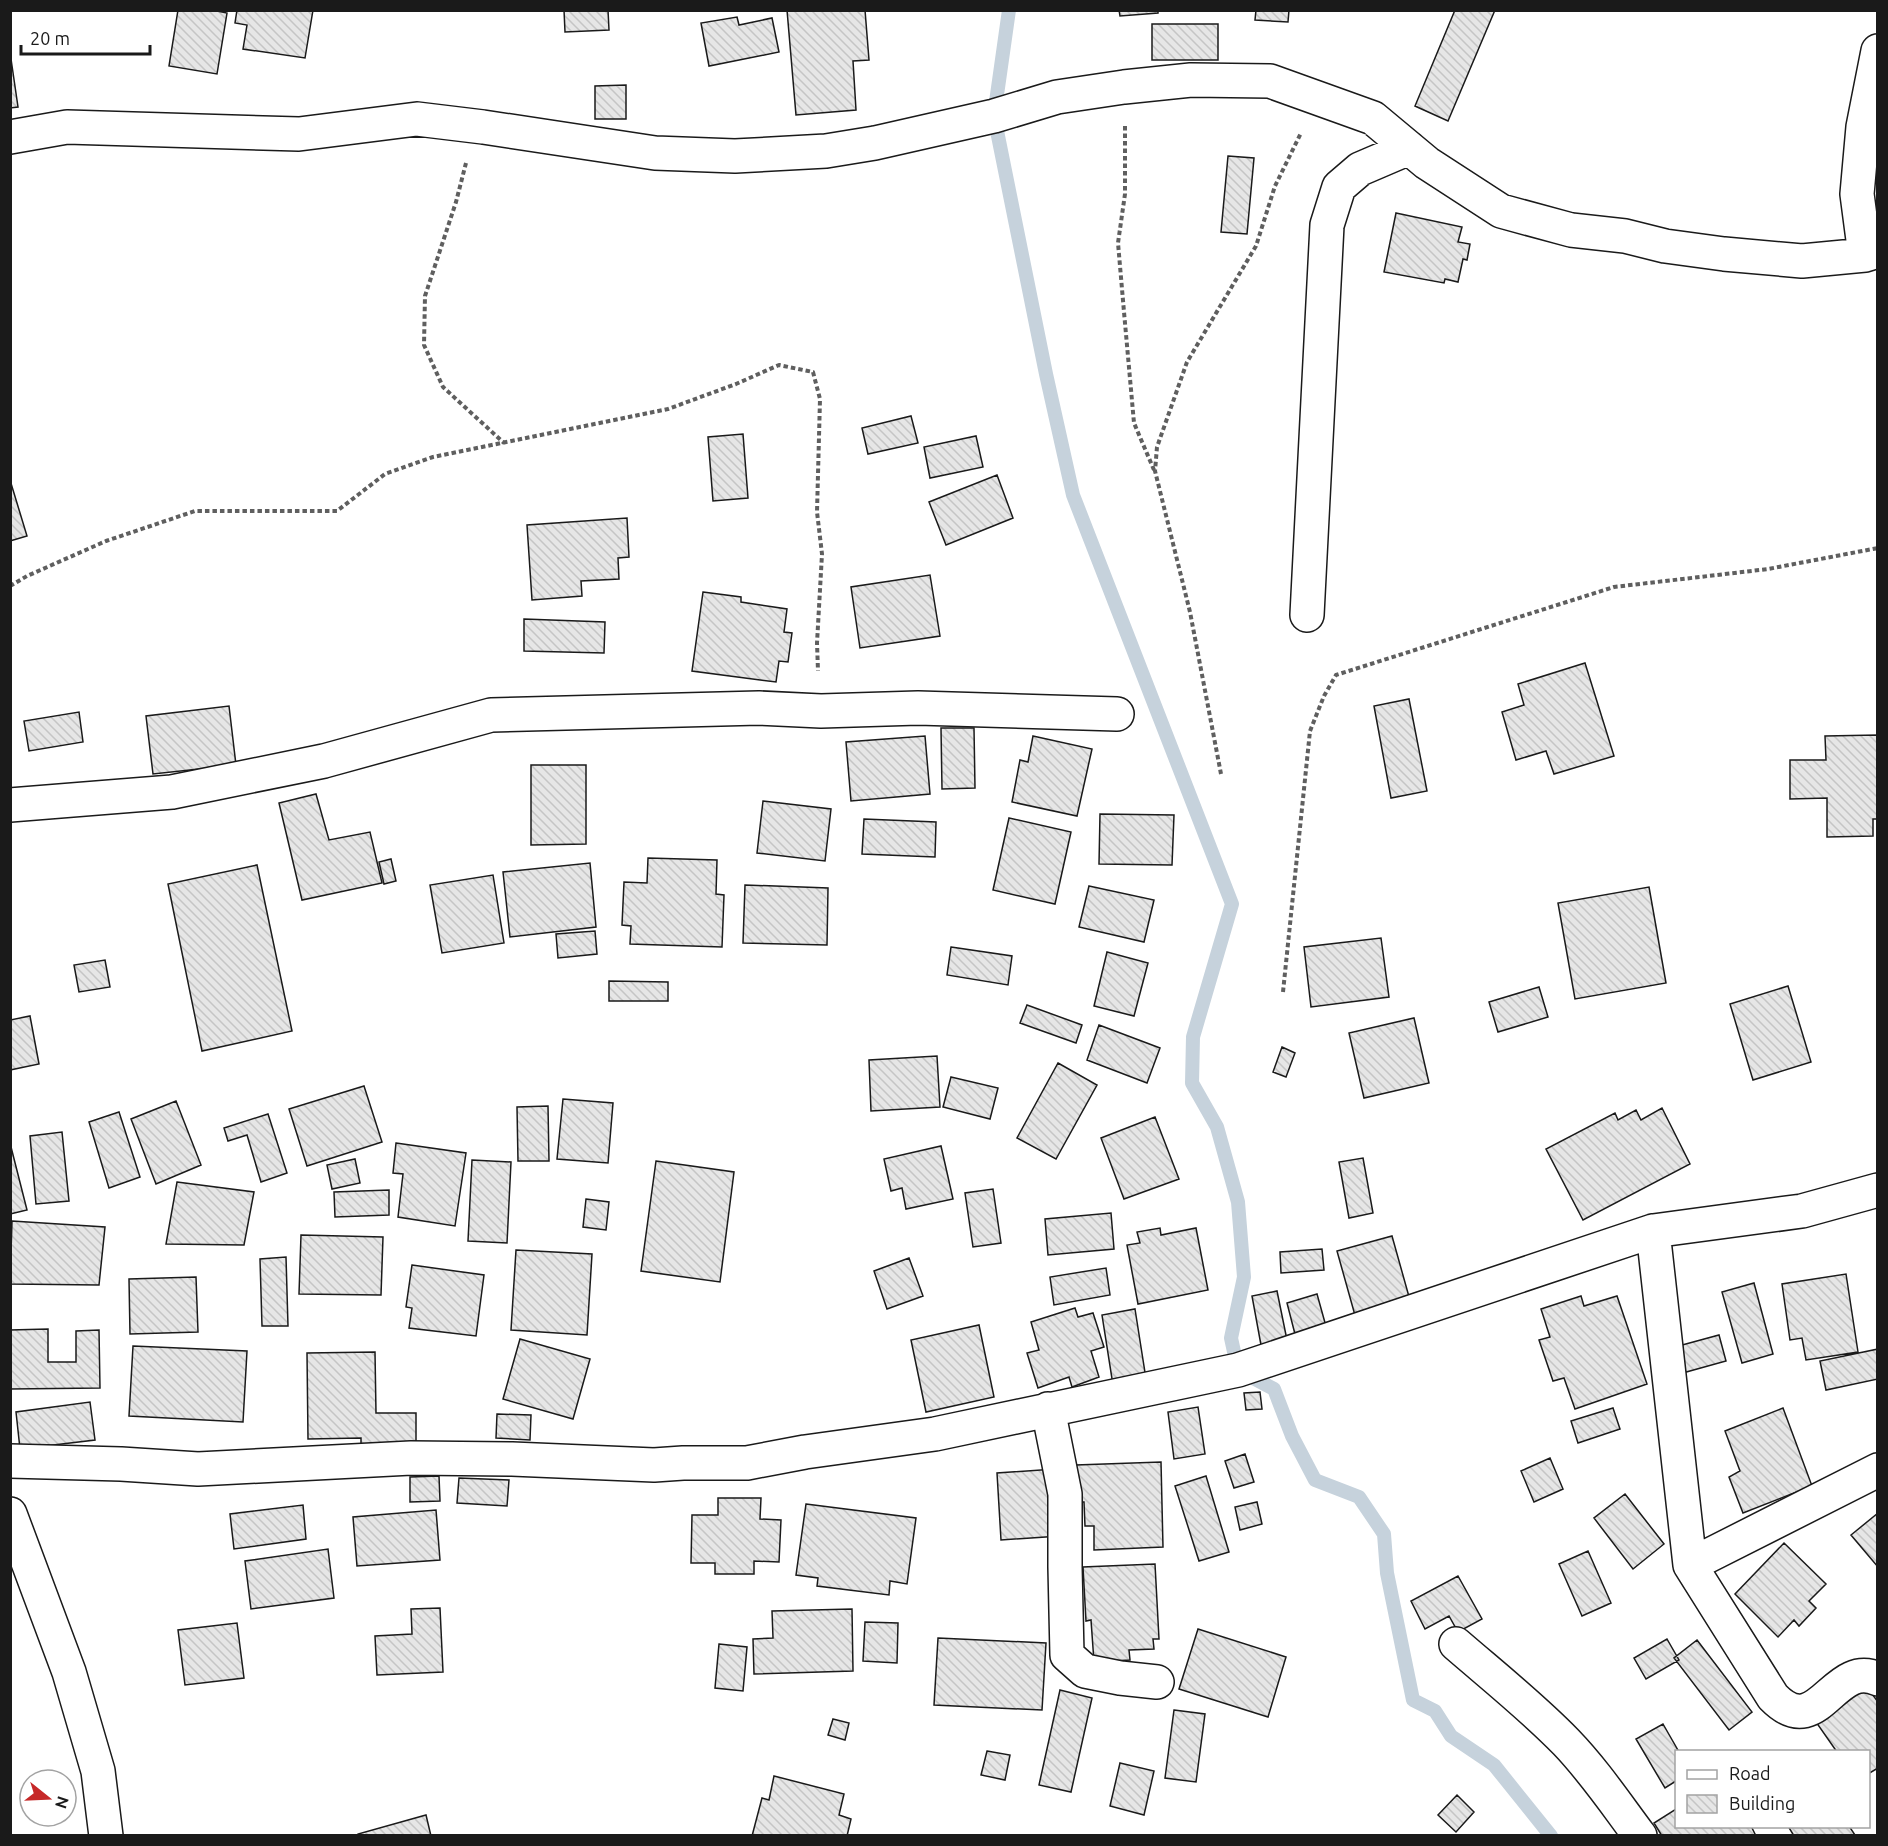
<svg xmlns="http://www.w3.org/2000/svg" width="1888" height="1846" font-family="Ubuntu,sans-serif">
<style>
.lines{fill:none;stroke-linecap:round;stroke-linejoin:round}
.stream{stroke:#c6d2dc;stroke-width:14}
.building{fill:url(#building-back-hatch);stroke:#1a1a1a;stroke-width:1.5}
.minor-casing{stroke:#1a1a1a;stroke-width:36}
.path{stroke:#5f5f5f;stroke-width:4;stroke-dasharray:4.5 3;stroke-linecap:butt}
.minor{stroke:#fff;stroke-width:33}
</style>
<defs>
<pattern id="building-back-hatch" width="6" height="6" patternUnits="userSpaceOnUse" patternTransform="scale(1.5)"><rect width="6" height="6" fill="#e6e6e6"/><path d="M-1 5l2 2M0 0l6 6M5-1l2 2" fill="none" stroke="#c5c5c5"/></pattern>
</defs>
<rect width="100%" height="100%" fill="#fff"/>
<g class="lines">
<path class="stream" d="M 1009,10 L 994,116 L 1046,374 L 1073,495 L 1232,904 L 1193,1037 L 1192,1083 L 1217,1127 L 1238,1202 L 1244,1277 L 1231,1338 L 1238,1370 L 1274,1389 L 1292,1436 L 1315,1480 L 1359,1497 L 1384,1534 L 1387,1573 L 1413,1700 L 1435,1711 L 1451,1736 L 1494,1765 L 1551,1836"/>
</g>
<path class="building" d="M 178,10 L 212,10 L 227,13 L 217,74 L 169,66 Z
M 237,10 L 313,10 L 305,58 L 243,49 L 247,25 L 235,23 Z
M 564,10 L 608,10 L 609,30 L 565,32 Z
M 787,10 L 865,10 L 869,60 L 853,61 L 856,110 L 796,115 Z
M 1119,10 L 1158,10 L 1158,13 L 1120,16 Z
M 1256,10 L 1289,10 L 1288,22 L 1255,20 Z
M 1455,10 L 1495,10 L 1448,121 L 1415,106 Z
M 737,17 L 739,25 L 772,18 L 779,52 L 709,66 L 701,23 Z
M 1152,24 L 1218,24 L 1218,60 L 1152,60 Z
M 10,52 L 18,107 L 10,108 Z
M 626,85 L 626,119 L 595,119 L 595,86 Z
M 1228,156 L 1254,158 L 1247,234 L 1221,232 Z
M 1396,213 L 1462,227 L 1458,242 L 1470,244 L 1467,260 L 1463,259 L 1458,282 L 1445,279 L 1444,283 L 1384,272 Z
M 911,416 L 918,443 L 868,454 L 862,428 Z
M 743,434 L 748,498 L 713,501 L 708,437 Z
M 976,436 L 983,467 L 930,478 L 924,447 Z
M 997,475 L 1013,518 L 946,545 L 929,502 Z
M 10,480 L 27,536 L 10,541 Z
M 627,518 L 629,557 L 618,558 L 619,579 L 581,581 L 582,596 L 532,600 L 527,525 Z
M 930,575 L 940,636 L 860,648 L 851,587 Z
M 703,592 L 741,597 L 741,602 L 787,609 L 784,632 L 792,633 L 788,662 L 779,661 L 776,682 L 692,671 Z
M 524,619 L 605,622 L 604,653 L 524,651 Z
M 1585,663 L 1614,756 L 1554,774 L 1546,751 L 1516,760 L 1502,712 L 1524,705 L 1518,684 Z
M 1409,699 L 1427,791 L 1391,798 L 1374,706 Z
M 229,706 L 236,765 L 153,774 L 146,716 Z
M 79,712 L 83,742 L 29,751 L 24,721 Z
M 941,728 L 974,728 L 975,788 L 942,789 Z
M 1878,735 L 1878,819 L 1873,819 L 1873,836 L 1827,837 L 1827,798 L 1790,799 L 1790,760 L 1826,760 L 1825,736 Z
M 925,736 L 930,794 L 851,801 L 846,742 Z
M 1033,736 L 1092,749 L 1077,816 L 1012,802 L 1020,760 L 1028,762 Z
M 531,765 L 586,765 L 586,844 L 531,845 Z
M 316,794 L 329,840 L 370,832 L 382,883 L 302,900 L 279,803 Z
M 763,801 L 831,809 L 825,861 L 757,853 Z
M 1100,814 L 1174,815 L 1172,865 L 1099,864 Z
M 1009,818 L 1071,832 L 1055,904 L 993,890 Z
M 864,819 L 936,822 L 935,857 L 862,854 Z
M 648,858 L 717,860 L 716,894 L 724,895 L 722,947 L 630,944 L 631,926 L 622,925 L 624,882 L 647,883 Z
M 391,859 L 396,881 L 384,884 L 379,862 Z
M 590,863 L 596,927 L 510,937 L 503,872 Z
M 257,865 L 292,1031 L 202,1051 L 168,884 Z
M 493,875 L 504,943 L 442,953 L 430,885 Z
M 745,885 L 828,888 L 827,945 L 743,943 Z
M 1089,886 L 1154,900 L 1144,942 L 1079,927 Z
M 1649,887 L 1666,983 L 1575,999 L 1558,903 Z
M 595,931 L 597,954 L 558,958 L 556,934 Z
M 1381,938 L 1389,997 L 1311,1007 L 1304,947 Z
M 951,947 L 1012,956 L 1008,985 L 947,975 Z
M 1107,952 L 1148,963 L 1134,1016 L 1094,1006 Z
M 105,960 L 110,987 L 79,992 L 74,965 Z
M 609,981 L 668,982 L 668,1001 L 609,1001 Z
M 1788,986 L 1811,1062 L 1753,1080 L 1730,1004 Z
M 1539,987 L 1548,1017 L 1498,1032 L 1489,1002 Z
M 1027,1005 L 1082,1025 L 1076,1043 L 1020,1023 Z
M 30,1016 L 39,1064 L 10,1070 L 10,1020 Z
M 1414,1018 L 1429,1083 L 1364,1098 L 1349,1033 Z
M 1099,1025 L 1160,1048 L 1147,1083 L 1087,1060 Z
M 1282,1047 L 1295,1053 L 1286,1077 L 1273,1072 Z
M 937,1056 L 940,1107 L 871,1111 L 869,1060 Z
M 1058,1063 L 1097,1085 L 1056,1159 L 1017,1138 Z
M 951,1077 L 998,1088 L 990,1119 L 943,1107 Z
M 364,1086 L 382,1142 L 307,1166 L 289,1109 Z
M 563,1099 L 613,1103 L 608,1163 L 557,1159 Z
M 176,1101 L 201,1165 L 156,1184 L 131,1119 Z
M 548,1106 L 549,1161 L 518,1161 L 517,1107 Z
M 1662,1108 L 1690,1164 L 1583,1220 L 1546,1149 L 1615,1113 L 1618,1120 L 1636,1110 L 1641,1120 Z
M 119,1112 L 140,1177 L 109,1188 L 89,1122 Z
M 268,1114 L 287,1173 L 261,1182 L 247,1135 L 228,1141 L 224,1128 Z
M 1155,1117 L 1179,1179 L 1124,1199 L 1101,1138 Z
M 62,1132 L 69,1201 L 36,1204 L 30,1136 Z
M 10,1143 L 27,1210 L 10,1214 Z
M 396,1143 L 466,1153 L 455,1226 L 398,1217 L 403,1174 L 393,1173 Z
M 941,1146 L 953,1199 L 906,1209 L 902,1188 L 891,1191 L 884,1159 Z
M 1363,1158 L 1373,1213 L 1349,1218 L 1339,1162 Z
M 355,1159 L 360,1183 L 332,1189 L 327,1165 Z
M 472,1160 L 511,1162 L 507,1243 L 468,1241 Z
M 656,1161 L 734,1172 L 720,1282 L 641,1271 Z
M 177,1182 L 254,1192 L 244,1245 L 166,1244 Z
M 993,1189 L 1001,1243 L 973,1247 L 965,1193 Z
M 389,1190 L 389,1215 L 335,1217 L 334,1192 Z
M 586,1199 L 609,1202 L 606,1230 L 583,1227 Z
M 1111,1213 L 1114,1249 L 1048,1255 L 1045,1219 Z
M 12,1221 L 105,1227 L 99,1285 L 10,1284 Z
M 1160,1228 L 1161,1235 L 1196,1228 L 1208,1290 L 1138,1304 L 1127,1245 L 1140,1243 L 1137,1232 Z
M 301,1235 L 383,1237 L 381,1295 L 299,1294 Z
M 1392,1236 L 1413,1311 L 1358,1326 L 1337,1251 Z
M 1322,1249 L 1324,1270 L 1281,1273 L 1280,1252 Z
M 516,1250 L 592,1254 L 587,1335 L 511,1330 Z
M 286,1257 L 288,1326 L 262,1326 L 260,1259 Z
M 909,1258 L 923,1296 L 887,1309 L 874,1271 Z
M 412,1265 L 484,1275 L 476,1336 L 409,1328 L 412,1308 L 406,1307 Z
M 1106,1268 L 1110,1295 L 1054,1305 L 1050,1277 Z
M 1846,1274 L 1858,1352 L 1806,1360 L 1802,1338 L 1790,1340 L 1782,1284 Z
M 196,1277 L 198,1332 L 130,1334 L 129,1279 Z
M 1754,1283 L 1773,1354 L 1742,1363 L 1722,1292 Z
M 1277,1291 L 1287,1340 L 1261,1345 L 1252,1296 Z
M 1317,1294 L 1327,1330 L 1296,1338 L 1287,1303 Z
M 1581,1296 L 1584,1306 L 1617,1296 L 1647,1384 L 1575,1409 L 1564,1378 L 1553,1381 L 1539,1340 L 1550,1337 L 1541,1309 Z
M 1075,1308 L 1078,1317 L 1093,1313 L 1104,1347 L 1091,1351 L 1099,1377 L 1072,1387 L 1069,1377 L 1038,1388 L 1027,1353 L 1039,1350 L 1031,1322 Z
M 1135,1309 L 1146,1379 L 1113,1385 L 1102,1315 Z
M 979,1325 L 994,1397 L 926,1412 L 911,1340 Z
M 48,1329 L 48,1362 L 76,1362 L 76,1331 L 99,1330 L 100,1388 L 10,1389 L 10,1330 Z
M 1719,1335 L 1726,1361 L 1679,1374 L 1671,1348 Z
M 520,1339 L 590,1359 L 573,1419 L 503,1399 Z
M 133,1346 L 247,1351 L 243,1422 L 129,1416 Z
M 1878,1349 L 1878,1379 L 1826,1390 L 1820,1361 Z
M 375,1352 L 376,1413 L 416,1413 L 416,1447 L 361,1447 L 361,1438 L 308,1439 L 307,1353 Z
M 1260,1392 L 1262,1409 L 1246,1410 L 1244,1393 Z
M 90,1402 L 95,1440 L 20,1449 L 16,1412 Z
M 1198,1407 L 1205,1454 L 1174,1459 L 1168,1412 Z
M 1613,1408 L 1620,1429 L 1578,1443 L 1571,1421 Z
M 1783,1408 L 1812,1486 L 1743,1513 L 1729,1477 L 1740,1471 L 1725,1431 Z
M 497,1414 L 531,1415 L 530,1440 L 496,1438 Z
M 1245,1454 L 1254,1482 L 1234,1488 L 1225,1461 Z
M 1550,1458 L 1563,1489 L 1534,1502 L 1521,1471 Z
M 1161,1462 L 1163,1547 L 1094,1550 L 1094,1526 L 1085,1526 L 1084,1502 L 1077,1502 L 1076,1465 Z
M 1055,1469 L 1060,1536 L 1001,1540 L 997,1473 Z
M 439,1476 L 440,1501 L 410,1502 L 410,1477 Z
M 1206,1476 L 1229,1552 L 1199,1561 L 1175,1486 Z
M 459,1478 L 509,1480 L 507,1506 L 457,1503 Z
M 1625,1494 L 1664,1544 L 1633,1569 L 1594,1518 Z
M 718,1498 L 761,1498 L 760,1519 L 781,1520 L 779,1562 L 754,1561 L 754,1574 L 715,1574 L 715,1563 L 691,1563 L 692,1515 L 718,1515 Z
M 1257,1502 L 1262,1524 L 1240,1530 L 1235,1507 Z
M 806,1504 L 916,1518 L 907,1584 L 890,1581 L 889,1595 L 817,1586 L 818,1578 L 796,1575 Z
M 303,1505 L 306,1539 L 234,1549 L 230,1514 Z
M 436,1510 L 440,1560 L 357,1566 L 353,1517 Z
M 1878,1513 L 1878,1567 L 1851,1535 Z
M 1784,1543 L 1826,1584 L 1809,1601 L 1816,1608 L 1799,1626 L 1794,1620 L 1778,1637 L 1735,1594 Z
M 328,1549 L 334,1598 L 251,1609 L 245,1561 Z
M 1588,1551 L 1611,1603 L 1582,1616 L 1559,1564 Z
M 1155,1564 L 1159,1639 L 1153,1639 L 1154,1649 L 1129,1650 L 1130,1660 L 1094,1662 L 1091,1620 L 1086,1621 L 1083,1567 Z
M 1458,1576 L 1482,1619 L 1458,1632 L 1449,1616 L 1425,1629 L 1411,1601 Z
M 440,1608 L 443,1672 L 377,1675 L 375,1636 L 412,1634 L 411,1609 Z
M 852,1609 L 853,1671 L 754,1674 L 753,1639 L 773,1638 L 772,1611 Z
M 865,1622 L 898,1623 L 897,1663 L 863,1661 Z
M 237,1623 L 244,1678 L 185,1685 L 178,1630 Z
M 1198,1629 L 1286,1657 L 1268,1717 L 1179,1689 Z
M 938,1638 L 1046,1643 L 1042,1710 L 934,1705 Z
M 1667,1639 L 1679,1660 L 1646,1679 L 1634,1658 Z
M 1697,1640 L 1752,1712 L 1729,1730 L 1674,1658 Z
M 719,1644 L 747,1647 L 743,1691 L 715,1688 Z
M 1867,1687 L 1878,1702 L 1878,1768 L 1868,1774 L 1868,1752 L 1837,1752 L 1816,1722 Z
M 1060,1690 L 1092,1698 L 1071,1792 L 1039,1785 Z
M 1174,1710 L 1205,1714 L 1196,1782 L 1165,1778 Z
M 833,1719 L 849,1723 L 845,1740 L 828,1735 Z
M 1663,1724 L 1679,1752 L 1676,1752 L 1676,1781 L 1665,1788 L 1636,1739 Z
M 987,1751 L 1010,1755 L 1005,1780 L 981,1775 Z
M 1120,1763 L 1154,1771 L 1144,1815 L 1110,1806 Z
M 774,1776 L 844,1794 L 839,1815 L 851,1819 L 847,1836 L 752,1836 L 762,1798 L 769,1800 Z
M 1457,1795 L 1474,1812 L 1456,1832 L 1438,1815 Z
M 1676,1809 L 1676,1826 L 1751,1826 L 1756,1836 L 1662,1836 L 1654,1823 Z
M 426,1815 L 431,1836 L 358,1836 L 358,1834 Z
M 1788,1826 L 1849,1826 L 1855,1835 L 1794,1836 Z"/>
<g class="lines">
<g class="minor-casing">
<path id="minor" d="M 10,137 L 67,127 L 299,134 L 417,119 L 483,127 L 655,153 L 735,156 L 826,151 L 875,143 L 994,116 L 1057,97 L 1124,87 L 1191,80 L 1270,81 L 1373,118 L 1427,163 L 1501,211 L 1571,230 L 1625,236 L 1665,246 L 1724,254 L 1802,261 L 1865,255 L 1878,251
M 1865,255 L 1857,194 L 1863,127 L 1878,51
M 1307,615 L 1327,225 L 1339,187 L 1360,169 L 1409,148
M 10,805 L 172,792 L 324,761 L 491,715 L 759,708 L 821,711 L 918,708 L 1117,714
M 1653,1231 L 1690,1565 L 1773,1697 C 1819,1744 1833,1658 1878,1679
M 1048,1409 L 1065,1494 L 1065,1567 L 1067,1655 L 1085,1671 L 1120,1678 L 1157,1682
M 10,1461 L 121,1464 L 198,1469 L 411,1458 L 512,1459 L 654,1465 L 683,1463 L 747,1463 L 805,1452 L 935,1434 L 1238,1370 L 1653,1231 L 1802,1211 L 1878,1190
M 10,1514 L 69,1672 L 98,1771 L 106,1836
M 1690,1565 L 1878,1470
M 1456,1644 C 1493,1676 1532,1707 1566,1742 C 1594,1771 1616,1804 1640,1836"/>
</g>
<path class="path" d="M 1125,126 L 1125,194 L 1118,243 L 1124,312 L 1134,423 L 1154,470
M 466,163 L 456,202 L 425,296 L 424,345 L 443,387 L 504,443
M 10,586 L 27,576 L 106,541 L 195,511 L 337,511 L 385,474 L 433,457 L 668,409 L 736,384 L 779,365 L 813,372 L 820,399 L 817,512 L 822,554 L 817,643 L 818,671
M 1221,774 L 1190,612 L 1155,471 L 1157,447 L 1187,362 L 1256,246 L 1275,186 L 1301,133
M 1283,992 L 1310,731 L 1324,696 L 1336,675 L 1614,587 L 1768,569 L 1878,548"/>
<use href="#minor" class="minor"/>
</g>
<rect width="1888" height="1846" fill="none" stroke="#1a1a1a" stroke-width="24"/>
<rect x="1675" y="1750" width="195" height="78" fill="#ffffff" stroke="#a3a3a3" stroke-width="1.5"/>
<rect x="1687" y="1770" width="30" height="9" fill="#ffffff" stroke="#a3a3a3" stroke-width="1.5"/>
<text x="1729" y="1780" font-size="18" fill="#1a1a1a">Road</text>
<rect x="1687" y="1795" width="30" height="18" fill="url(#building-back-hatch)" stroke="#a3a3a3" stroke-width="1.5"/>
<text x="1729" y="1810" font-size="18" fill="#1a1a1a">Building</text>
<g transform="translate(48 1798) rotate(108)"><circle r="28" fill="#ffffff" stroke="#a3a3a3" stroke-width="1.5"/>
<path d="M0-4.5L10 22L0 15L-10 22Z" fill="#c62828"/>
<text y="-9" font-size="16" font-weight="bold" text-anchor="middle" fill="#1a1a1a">N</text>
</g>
<path d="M21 45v9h129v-9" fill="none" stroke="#1a1a1a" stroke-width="3"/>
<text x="30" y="45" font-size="18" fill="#1a1a1a" stroke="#ffffff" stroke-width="4.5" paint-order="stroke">20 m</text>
</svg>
